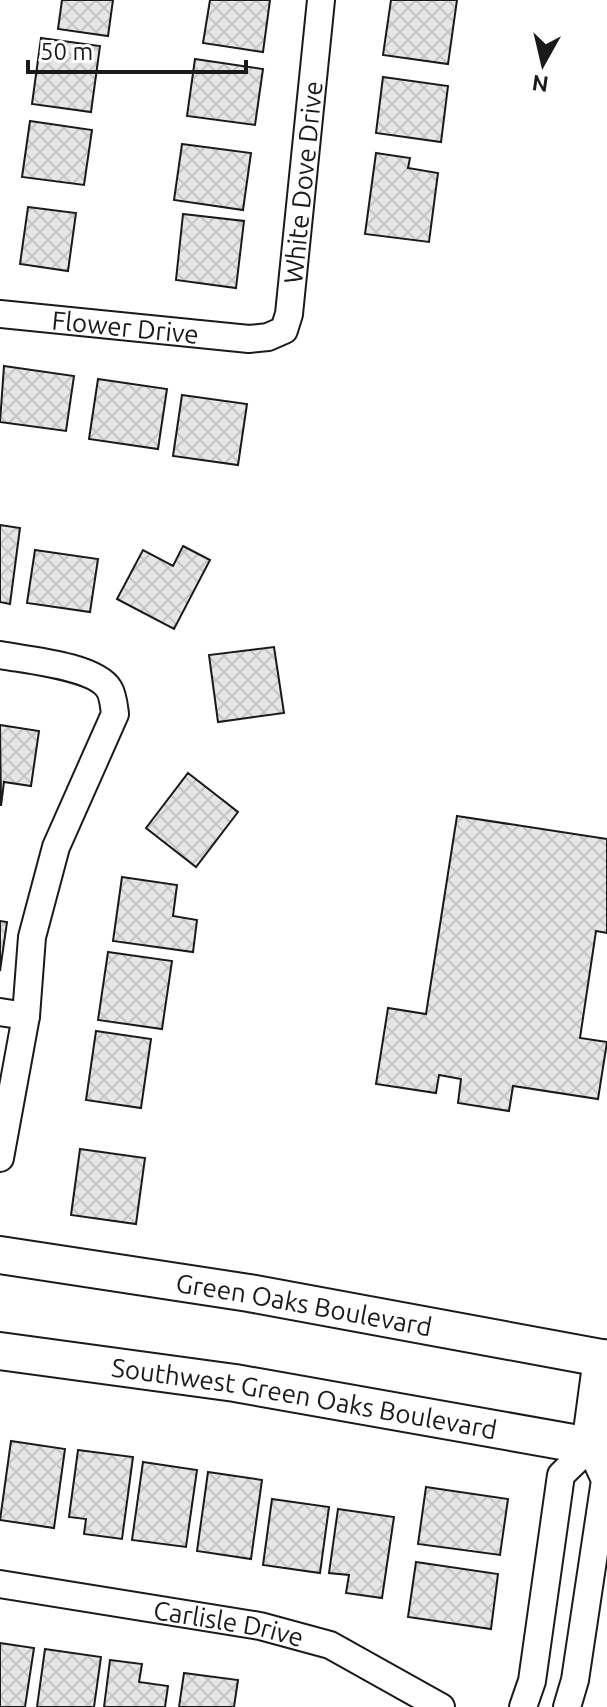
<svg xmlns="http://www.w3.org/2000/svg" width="607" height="1707" font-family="Ubuntu,sans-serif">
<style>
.building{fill:url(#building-cross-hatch);stroke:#1a1a1a;stroke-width:2}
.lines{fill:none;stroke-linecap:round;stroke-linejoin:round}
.minor-casing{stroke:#1a1a1a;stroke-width:30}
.secondary-casing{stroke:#1a1a1a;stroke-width:40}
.minor{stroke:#fff;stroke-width:26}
.secondary{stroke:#fff;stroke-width:36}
.labels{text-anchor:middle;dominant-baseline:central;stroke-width:6;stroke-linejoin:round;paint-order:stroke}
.street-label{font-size:26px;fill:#1a1a1a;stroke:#fff}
</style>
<defs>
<pattern id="building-cross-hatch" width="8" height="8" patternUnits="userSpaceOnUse" patternTransform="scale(2)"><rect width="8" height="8" fill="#e6e6e6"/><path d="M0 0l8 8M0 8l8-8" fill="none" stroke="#c5c5c5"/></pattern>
</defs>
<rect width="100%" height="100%" fill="#fff"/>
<path class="building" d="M 62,0 L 113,0 L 108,36 L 58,29 Z
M 210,0 L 270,0 L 263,52 L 203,43 Z
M 391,0 L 457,0 L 448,64 L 383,55 Z
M 41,38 L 100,46 L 91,112 L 32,104 Z
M 195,59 L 263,69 L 255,125 L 187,116 Z
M 383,77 L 448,86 L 441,142 L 376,133 Z
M 30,121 L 92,130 L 84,185 L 22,177 Z
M 182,144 L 251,153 L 243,210 L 174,200 Z
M 376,153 L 410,158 L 408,168 L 438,173 L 429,242 L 365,234 Z
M 28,207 L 76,213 L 68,271 L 20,264 Z
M 183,214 L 244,221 L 236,288 L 176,280 Z
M 4,366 L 74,376 L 66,431 L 0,422 Z
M 98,379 L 167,389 L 158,449 L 89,439 Z
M 182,395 L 247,404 L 238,465 L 173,456 Z
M 0,525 L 20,528 L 10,604 L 0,602 Z
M 183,546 L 210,560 L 174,629 L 117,599 L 143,550 L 173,566 Z
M 35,550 L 98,559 L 90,612 L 27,603 Z
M 274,647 L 284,713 L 218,722 L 209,655 Z
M 0,725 L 39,731 L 31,786 L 4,782 L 1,806 Z
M 188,773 L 238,812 L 196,867 L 146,828 Z
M 457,816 L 607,839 L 607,933 L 596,931 L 580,1038 L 607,1042 L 598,1099 L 513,1086 L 509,1111 L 458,1103 L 461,1079 L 439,1075 L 436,1093 L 376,1084 L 388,1008 L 426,1014 Z
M 122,877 L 177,885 L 173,916 L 197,920 L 193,952 L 113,941 Z
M 0,921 L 7,922 L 0,971 Z
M 108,952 L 172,961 L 162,1029 L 98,1020 Z
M 96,1031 L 151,1039 L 141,1108 L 86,1100 Z
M 80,1149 L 145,1158 L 136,1224 L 71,1215 Z
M 11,1441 L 65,1449 L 54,1528 L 0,1520 Z
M 78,1450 L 133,1457 L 122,1539 L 84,1534 L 86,1519 L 69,1517 Z
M 143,1462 L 197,1470 L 186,1547 L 132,1540 Z
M 208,1472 L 262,1480 L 251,1559 L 197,1551 Z
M 426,1487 L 508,1499 L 500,1555 L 418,1544 Z
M 272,1499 L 329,1507 L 320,1573 L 263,1565 Z
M 338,1509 L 394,1517 L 382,1598 L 346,1593 L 349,1575 L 329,1573 Z
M 416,1562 L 498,1574 L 491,1629 L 408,1617 Z
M 0,1643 L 34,1648 L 25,1707 L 0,1707 Z
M 45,1649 L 101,1657 L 94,1707 L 37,1707 Z
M 110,1660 L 142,1664 L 139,1682 L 168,1686 L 165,1707 L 104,1707 Z
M 184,1673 L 238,1680 L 234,1707 L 179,1707 Z"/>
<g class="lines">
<g class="minor-casing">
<g id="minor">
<path id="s1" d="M 0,314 L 249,339 L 268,337 L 284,330 L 289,314 L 321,0"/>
<path d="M 0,655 C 27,660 95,666 109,689 C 113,695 114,706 115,714 L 56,847 L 32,937 L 26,1016 L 0,1158"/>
<path d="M 0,1012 L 26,1016"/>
<path id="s2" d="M 0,1584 L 260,1626 L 330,1645 L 441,1707"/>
<path d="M 523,1707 L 532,1681 L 561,1475 L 590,1447 L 605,1480 L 575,1680 L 567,1707"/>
</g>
</g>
<g class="secondary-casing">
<g id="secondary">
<path id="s3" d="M 0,1255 L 249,1293 L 607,1359"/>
<path id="s4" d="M 0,1351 L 235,1383 L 607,1449"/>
<path d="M 590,1447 L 602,1358"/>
</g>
</g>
<use href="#minor" class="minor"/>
<use href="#secondary" class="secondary"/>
</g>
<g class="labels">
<g class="street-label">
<text stroke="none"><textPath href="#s1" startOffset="436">White Dove Drive</textPath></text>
<text stroke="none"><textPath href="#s1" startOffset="126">Flower Drive</textPath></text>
<text stroke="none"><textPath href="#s3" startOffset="308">Green Oaks Boulevard</textPath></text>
<text stroke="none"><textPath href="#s4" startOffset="308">Southwest Green Oaks Boulevard</textPath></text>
<text stroke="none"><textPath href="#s2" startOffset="232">Carlisle Drive</textPath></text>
</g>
</g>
<g transform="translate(543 64) rotate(188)" stroke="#ffffff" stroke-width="6" paint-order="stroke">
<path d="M0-6L14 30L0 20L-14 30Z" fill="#1a1a1a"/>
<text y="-12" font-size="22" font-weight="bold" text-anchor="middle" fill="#1a1a1a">N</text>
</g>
<path d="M28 60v12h218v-12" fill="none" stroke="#1a1a1a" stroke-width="4"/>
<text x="40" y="60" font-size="24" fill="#1a1a1a" stroke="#ffffff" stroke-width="6" paint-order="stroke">50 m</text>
</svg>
